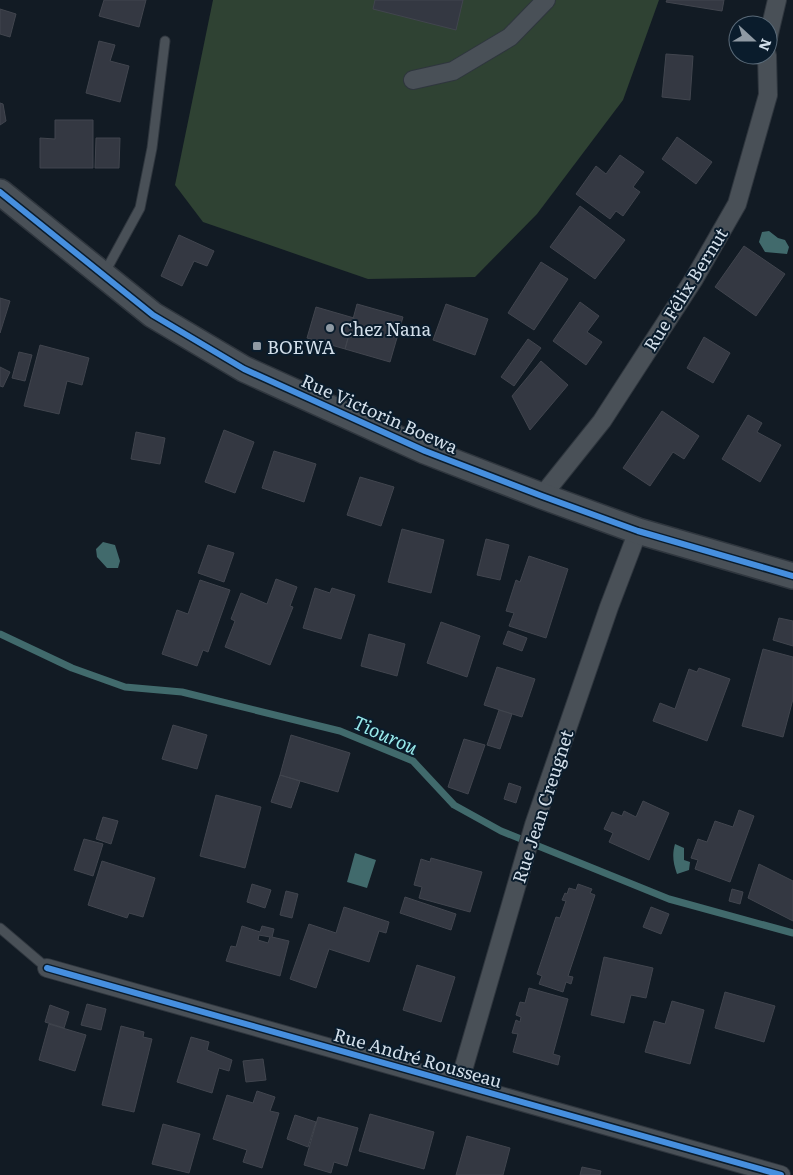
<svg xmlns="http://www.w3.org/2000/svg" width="793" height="1175" font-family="Literata,serif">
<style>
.green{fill:#2f4233}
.water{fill:#416a6c}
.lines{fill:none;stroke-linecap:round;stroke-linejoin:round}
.stream{stroke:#416a6c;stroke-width:7}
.building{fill:#343842;stroke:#41454e;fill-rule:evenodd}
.lane-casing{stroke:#2f363e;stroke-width:11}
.street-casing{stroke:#2f363e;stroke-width:20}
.secondary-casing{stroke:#2f363e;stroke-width:28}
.lane{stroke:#495057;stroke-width:9}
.street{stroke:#495057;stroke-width:18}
.secondary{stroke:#495057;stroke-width:25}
.cycleway-casing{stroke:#0a1c2c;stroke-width:9}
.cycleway{stroke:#468fdf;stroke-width:6}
.poi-dot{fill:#8f9aa4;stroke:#0a1c2c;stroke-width:2}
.labels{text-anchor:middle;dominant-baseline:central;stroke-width:4;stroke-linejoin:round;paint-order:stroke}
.street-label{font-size:18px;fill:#d2dee9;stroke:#0a1c2c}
.poi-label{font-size:18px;fill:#d2dee9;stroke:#0a1c2c;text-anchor:start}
.water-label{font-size:19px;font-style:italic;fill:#98e9ea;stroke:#0a1c2c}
</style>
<rect width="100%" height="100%" fill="#121b24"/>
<path class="green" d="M 213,0 L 659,0 L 623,100 L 537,214 L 475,277 L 368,279 L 203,222 L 175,185 Z"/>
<path class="water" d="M 769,231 L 778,238 L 785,240 L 789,247 L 787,254 L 765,252 L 759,242 L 762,232 Z
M 103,542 L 115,545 L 120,561 L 118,568 L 107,568 L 97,557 L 96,549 Z
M 675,844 L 684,848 L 684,860 L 690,862 L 689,870 L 677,874 C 673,863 672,854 675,844 Z
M 355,853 L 376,860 L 367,888 L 347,882 Z"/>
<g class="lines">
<path class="stream" d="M 0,634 L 72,668 L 125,687 L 182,692 L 340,731 L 413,761 L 454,805 L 501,831 L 669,899 L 793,933"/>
</g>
<path class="building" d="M 104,0 L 146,0 L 139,27 L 99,16 Z
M 375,0 L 463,0 L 456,30 L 373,9 Z
M 667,0 L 724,0 L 722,11 L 666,2 Z
M 0,9 L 16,14 L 10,37 L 0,34 Z
M 99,41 L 115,45 L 110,61 L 129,66 L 120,102 L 86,93 Z
M 666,54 L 693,56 L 690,100 L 662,97 Z
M 0,103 L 3,104 L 6,121 L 0,125 Z
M 55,120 L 93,120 L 93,168 L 40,168 L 40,138 L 55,139 Z
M 677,137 L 712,162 L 696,184 L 662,159 Z
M 96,138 L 120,138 L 119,168 L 95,168 Z
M 620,155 L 644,172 L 633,187 L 640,192 L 623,216 L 616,211 L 610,219 L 576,194 L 596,166 L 606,174 Z
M 580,206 L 625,240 L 595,279 L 550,247 Z
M 179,235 L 214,251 L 207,266 L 194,261 L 182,286 L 161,276 Z
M 744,246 L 785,274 L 756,316 L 715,287 Z
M 541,262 L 568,279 L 534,330 L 508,313 Z
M 0,298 L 10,301 L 0,333 Z
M 580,302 L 599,316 L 587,332 L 602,342 L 586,365 L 553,341 Z
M 357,304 L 403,317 L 390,362 L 345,349 Z
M 446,304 L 488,319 L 475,355 L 433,340 Z
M 316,307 L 354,318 L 345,349 L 307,338 Z
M 704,337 L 730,353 L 713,383 L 687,368 Z
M 528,339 L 541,348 L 514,386 L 501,377 Z
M 40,345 L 89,358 L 82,385 L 67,381 L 59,414 L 24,406 Z
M 19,352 L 32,355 L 25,381 L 12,378 Z
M 541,361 L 568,385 L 530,430 L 512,396 Z
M 0,367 L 10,372 L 3,387 L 0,386 Z
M 662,411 L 699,436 L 684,459 L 673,452 L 650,486 L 623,468 Z
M 748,415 L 762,423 L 757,432 L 781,445 L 760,482 L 722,459 Z
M 224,430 L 254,442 L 235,493 L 205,482 Z
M 136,432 L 165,438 L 160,464 L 131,459 Z
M 274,451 L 316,464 L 304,502 L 262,488 Z
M 360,477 L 394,487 L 381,526 L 347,515 Z
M 402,529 L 444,540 L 431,593 L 388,582 Z
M 486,539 L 509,545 L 500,580 L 477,575 Z
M 208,545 L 234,553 L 224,582 L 198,573 Z
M 529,556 L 568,569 L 546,638 L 509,626 L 514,613 L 506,611 L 516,580 L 520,582 Z
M 276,579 L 297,587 L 290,606 L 293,607 L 270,665 L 225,647 L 235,621 L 231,619 L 241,593 L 267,604 Z
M 200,580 L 230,590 L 208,652 L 203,650 L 197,666 L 162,654 L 177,610 L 188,614 Z
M 315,588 L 330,593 L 332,588 L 355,595 L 341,639 L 303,628 Z
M 779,618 L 793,621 L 793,646 L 773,640 Z
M 441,622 L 480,636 L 467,677 L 427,663 Z
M 508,631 L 527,638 L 522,651 L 503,644 Z
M 369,634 L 405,644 L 397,676 L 361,666 Z
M 763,649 L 793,657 L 793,699 L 783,737 L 742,726 Z
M 497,667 L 535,679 L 522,717 L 484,705 Z
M 699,668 L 730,679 L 707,741 L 653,721 L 660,703 L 675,709 L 689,669 L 697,672 Z
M 499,710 L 512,714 L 500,749 L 487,745 Z
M 173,725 L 207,735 L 197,769 L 162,759 Z
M 291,735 L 350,753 L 338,792 L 280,775 Z
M 464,739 L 485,745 L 468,794 L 448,787 Z
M 280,775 L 300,781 L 291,808 L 271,802 Z
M 509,783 L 521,787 L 516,803 L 504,799 Z
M 216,795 L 261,807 L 245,868 L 200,856 Z
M 643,801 L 669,813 L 649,860 L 609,842 L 613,833 L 604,829 L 612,812 L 622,816 L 624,811 L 636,817 Z
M 739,810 L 754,816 L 730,882 L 695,869 L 698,860 L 691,858 L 698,839 L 707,842 L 715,821 L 733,827 Z
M 103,817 L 118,821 L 111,844 L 96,839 Z
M 84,839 L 103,844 L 93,876 L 74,870 Z
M 431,858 L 482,872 L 470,912 L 419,898 L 422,887 L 414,885 L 421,859 L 430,862 Z
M 102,861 L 155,878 L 143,917 L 129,913 L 127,918 L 88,905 Z
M 759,864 L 793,881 L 793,921 L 748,898 Z
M 252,884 L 271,890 L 265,908 L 247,902 Z
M 578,884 L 592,889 L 590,893 L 595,895 L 568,976 L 573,977 L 571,984 L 566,982 L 563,992 L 539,984 L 542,976 L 537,974 L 556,917 L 560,918 L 566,901 L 562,900 L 565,893 L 567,894 L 569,888 L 576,890 Z
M 732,889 L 743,892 L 740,904 L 729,901 Z
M 286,891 L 298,894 L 292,918 L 280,915 Z
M 405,897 L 456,914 L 451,930 L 400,913 Z
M 344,907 L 389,922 L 386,933 L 379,931 L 369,962 L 329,949 L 316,988 L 290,979 L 309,924 L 336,933 Z
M 651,907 L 669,914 L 661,934 L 643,927 Z
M 242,926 L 260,932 L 262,926 L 274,929 L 272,937 L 289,941 L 280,976 L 226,961 L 231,946 L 236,947 ZM 259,935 L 270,937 L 268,943 L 258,940 Z
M 604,957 L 653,968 L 646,998 L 631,995 L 624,1023 L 591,1015 Z
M 417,965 L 455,977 L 441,1022 L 403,1010 Z
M 529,988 L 568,999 L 553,1054 L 560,1056 L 558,1065 L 513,1052 L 518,1034 L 512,1033 L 516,1020 L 520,1022 L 521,1017 L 516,1015 L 520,1002 L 525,1003 Z
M 725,992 L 775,1006 L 764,1042 L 715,1028 Z
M 672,1001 L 704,1010 L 690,1064 L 645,1052 L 654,1021 L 665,1024 Z
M 87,1004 L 106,1009 L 101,1030 L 81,1025 Z
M 50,1005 L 69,1012 L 64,1028 L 45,1022 Z
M 49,1024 L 86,1035 L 75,1071 L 39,1060 Z
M 121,1026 L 144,1032 L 143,1037 L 152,1039 L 134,1112 L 102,1105 Z
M 191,1037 L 209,1042 L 207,1050 L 232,1060 L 229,1071 L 219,1068 L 212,1093 L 177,1082 Z
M 263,1059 L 266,1080 L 246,1082 L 243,1061 Z
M 257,1091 L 275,1097 L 270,1111 L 279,1113 L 262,1168 L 243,1162 L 247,1150 L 213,1139 L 227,1095 L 253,1103 Z
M 370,1114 L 434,1132 L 424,1169 L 359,1151 Z
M 295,1115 L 316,1122 L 308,1147 L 287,1139 Z
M 318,1117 L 358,1128 L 347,1166 L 334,1162 L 331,1173 L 304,1165 Z
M 163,1124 L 200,1134 L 189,1173 L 152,1164 Z
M 467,1136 L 510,1148 L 503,1175 L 456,1175 Z
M 582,1167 L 601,1171 L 600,1175 L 580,1175 Z"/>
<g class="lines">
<g class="lane-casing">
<path id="lane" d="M 104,274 L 140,208 L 152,148 L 165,41
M 0,928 L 47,968"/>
</g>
<g class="street-casing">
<path id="street" d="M 768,38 L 777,0
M 413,80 L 453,71 L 510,37 L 546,0
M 542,496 L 602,421 L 694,279 L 737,204 L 768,95 L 767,55
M 47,968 L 781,1175
M 459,1084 L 534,825 L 609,607 L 638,531"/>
</g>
<g class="secondary-casing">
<path id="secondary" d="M 0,192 L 153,315 L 244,369 L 425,451 L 542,496 L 638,531 L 793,576"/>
</g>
<use href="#lane" class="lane"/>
<use href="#street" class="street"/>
<use href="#secondary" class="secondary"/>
<g class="cycleway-casing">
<path id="cycleway" d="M 0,192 L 153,315 L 244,369 L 425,451 L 542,496 L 638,531 L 793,576
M 47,968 L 781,1175"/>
</g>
<use href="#cycleway" class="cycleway"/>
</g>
<g class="poi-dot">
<circle cx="330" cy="328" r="5"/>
<rect x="252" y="341" width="10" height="10" rx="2.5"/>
</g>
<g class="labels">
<g class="street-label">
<text transform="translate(685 289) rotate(-58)">Rue Félix Bernut</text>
<text transform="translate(380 413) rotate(24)">Rue Victorin Boewa</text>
<text transform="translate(542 806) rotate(-72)">Rue Jean Creugnet</text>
<text transform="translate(418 1057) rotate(16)">Rue André Rousseau</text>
</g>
<g class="poi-label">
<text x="340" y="328">Chez Nana</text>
<text x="267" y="346">BOEWA</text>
</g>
<g class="water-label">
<text transform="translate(386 734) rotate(24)">Tiourou</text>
</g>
</g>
<g transform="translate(753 40) rotate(111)"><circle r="24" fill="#0a1c2c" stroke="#5a6a78"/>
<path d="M0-4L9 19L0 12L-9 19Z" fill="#8f9aa4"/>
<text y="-8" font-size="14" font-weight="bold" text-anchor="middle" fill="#d2dee9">N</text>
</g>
</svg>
